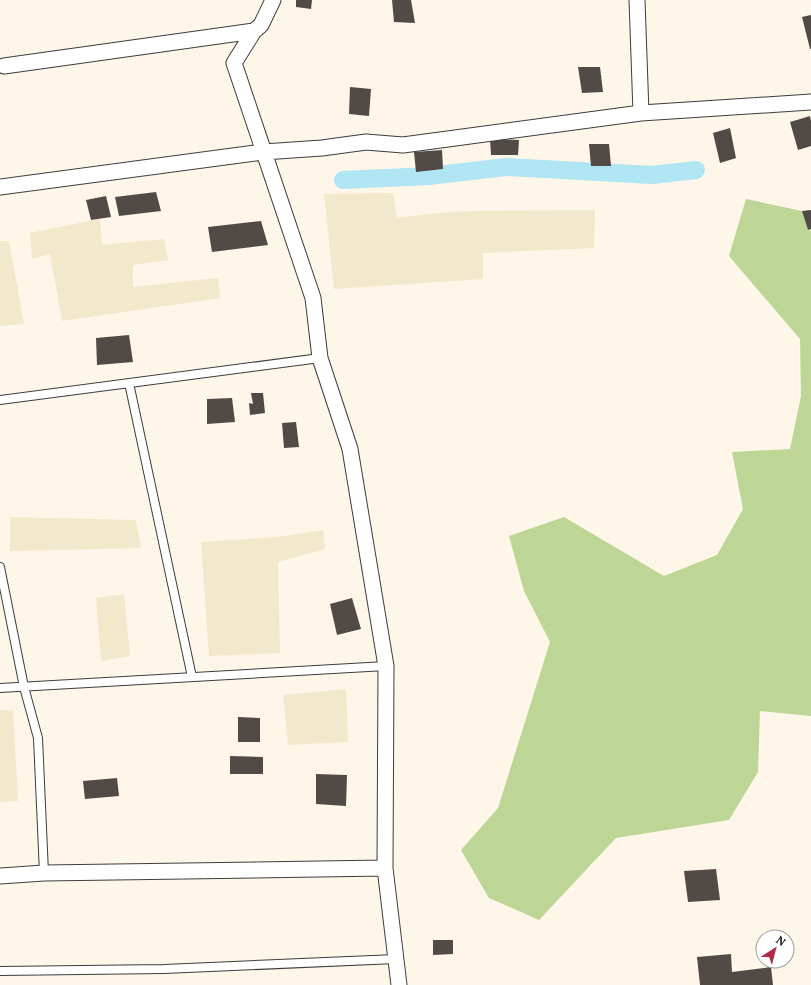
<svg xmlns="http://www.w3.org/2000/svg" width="811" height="985" font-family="'PT Serif',serif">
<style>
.farmland{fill:#f2e8cb}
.forest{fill:#bdd695}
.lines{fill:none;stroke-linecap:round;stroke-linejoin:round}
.canal{stroke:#b0e5f3;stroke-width:18}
.building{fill:#524a47}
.service-casing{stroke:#3d3d3d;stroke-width:10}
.minor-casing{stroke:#3d3d3d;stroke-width:17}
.service{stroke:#fff;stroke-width:8}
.minor{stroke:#fff;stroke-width:15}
</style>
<rect width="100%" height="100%" fill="#fef6e8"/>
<path class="farmland" d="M 393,193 L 397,218 L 437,213 L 473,211 L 595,210 L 594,248 L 483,253 L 483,279 L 334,289 L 324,194 Z
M 100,219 L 102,245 L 164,239 L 168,260 L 133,265 L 133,287 L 218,278 L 220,298 L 62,321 L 50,254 L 32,259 L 30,233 Z
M 0,241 L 9,241 L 24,324 L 0,326 Z
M 10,517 L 136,520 L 141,548 L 10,551 Z
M 323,530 L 325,549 L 278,562 L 280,653 L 209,656 L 201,542 L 278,537 Z
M 124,594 L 130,656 L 101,661 L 96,598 Z
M 346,689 L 348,742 L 288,745 L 283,695 Z
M 0,710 L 13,710 L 18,801 L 0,802 Z"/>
<path class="forest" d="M 746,199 L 802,211 L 808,230 L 811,231 L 811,716 L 760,711 L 758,772 L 729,820 L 616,838 L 539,920 L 489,898 L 461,850 L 498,808 L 550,642 L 524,591 L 509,536 L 564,517 L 664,576 L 717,555 L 743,509 L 732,452 L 790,449 L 801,396 L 800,339 L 729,256 Z"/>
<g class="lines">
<path class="canal" d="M 343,180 L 429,176 L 506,167 L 652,175 L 696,170"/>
</g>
<path class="building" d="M 296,0 L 312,0 L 311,9 L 296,7 Z
M 392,0 L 411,0 L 415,23 L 394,22 Z
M 811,15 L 811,49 L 810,49 L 802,17 Z
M 578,67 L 600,67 L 603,92 L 582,93 Z
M 350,87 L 371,89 L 369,116 L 349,114 Z
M 810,116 L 811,121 L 811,146 L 798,150 L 790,122 Z
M 730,128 L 736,158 L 720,163 L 713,133 Z
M 490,139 L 519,140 L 518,155 L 491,155 Z
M 589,144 L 609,144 L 611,166 L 591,166 Z
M 442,150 L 443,169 L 416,172 L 414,152 Z
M 156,192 L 161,211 L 119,216 L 115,197 Z
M 106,196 L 111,217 L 91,220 L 86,200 Z
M 811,210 L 811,229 L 808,230 L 802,211 Z
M 261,221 L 268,245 L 212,252 L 208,227 Z
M 129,335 L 133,362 L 97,365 L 96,338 Z
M 251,393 L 263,393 L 265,413 L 250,415 L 249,403 L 253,404 Z
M 232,398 L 235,422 L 207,424 L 207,399 Z
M 296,422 L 299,447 L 284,448 L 282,423 Z
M 352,598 L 361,629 L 337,635 L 330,604 Z
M 238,717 L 260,718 L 260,742 L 238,742 Z
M 230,756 L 263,757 L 263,774 L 230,774 Z
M 316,774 L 347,775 L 346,806 L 316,804 Z
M 117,778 L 119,796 L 85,799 L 83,781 Z
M 716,869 L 720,900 L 688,902 L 684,871 Z
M 433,940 L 453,940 L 453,954 L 433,955 Z
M 731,954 L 732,972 L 771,967 L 773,985 L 700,985 L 697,957 Z"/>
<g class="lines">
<g class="service-casing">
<path id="service" d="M 129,383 L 192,677
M 0,400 L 320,358
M 0,567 L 24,687 L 38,738 L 44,873
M 0,688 L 386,666
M 0,971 L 164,969 L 396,959"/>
</g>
<g class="minor-casing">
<path id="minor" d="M 637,0 L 641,113 L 811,102
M 254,31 L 234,63 L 313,298 L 320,358 L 350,449 L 386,666 L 385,868 L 399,985
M 4,66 L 254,31 L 261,25 L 273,0
M 0,187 L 263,152 L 322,148 L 366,142 L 403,145 L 641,113
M 0,876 L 44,873 L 385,868"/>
</g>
<use href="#service" class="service"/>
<use href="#minor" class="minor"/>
</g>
<g transform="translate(775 949) rotate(36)"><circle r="19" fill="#ffffff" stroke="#9d9d9d"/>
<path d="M0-3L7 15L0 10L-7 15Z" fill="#b32a49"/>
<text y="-6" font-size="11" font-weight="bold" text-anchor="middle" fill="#0a0a0a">N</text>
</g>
</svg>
